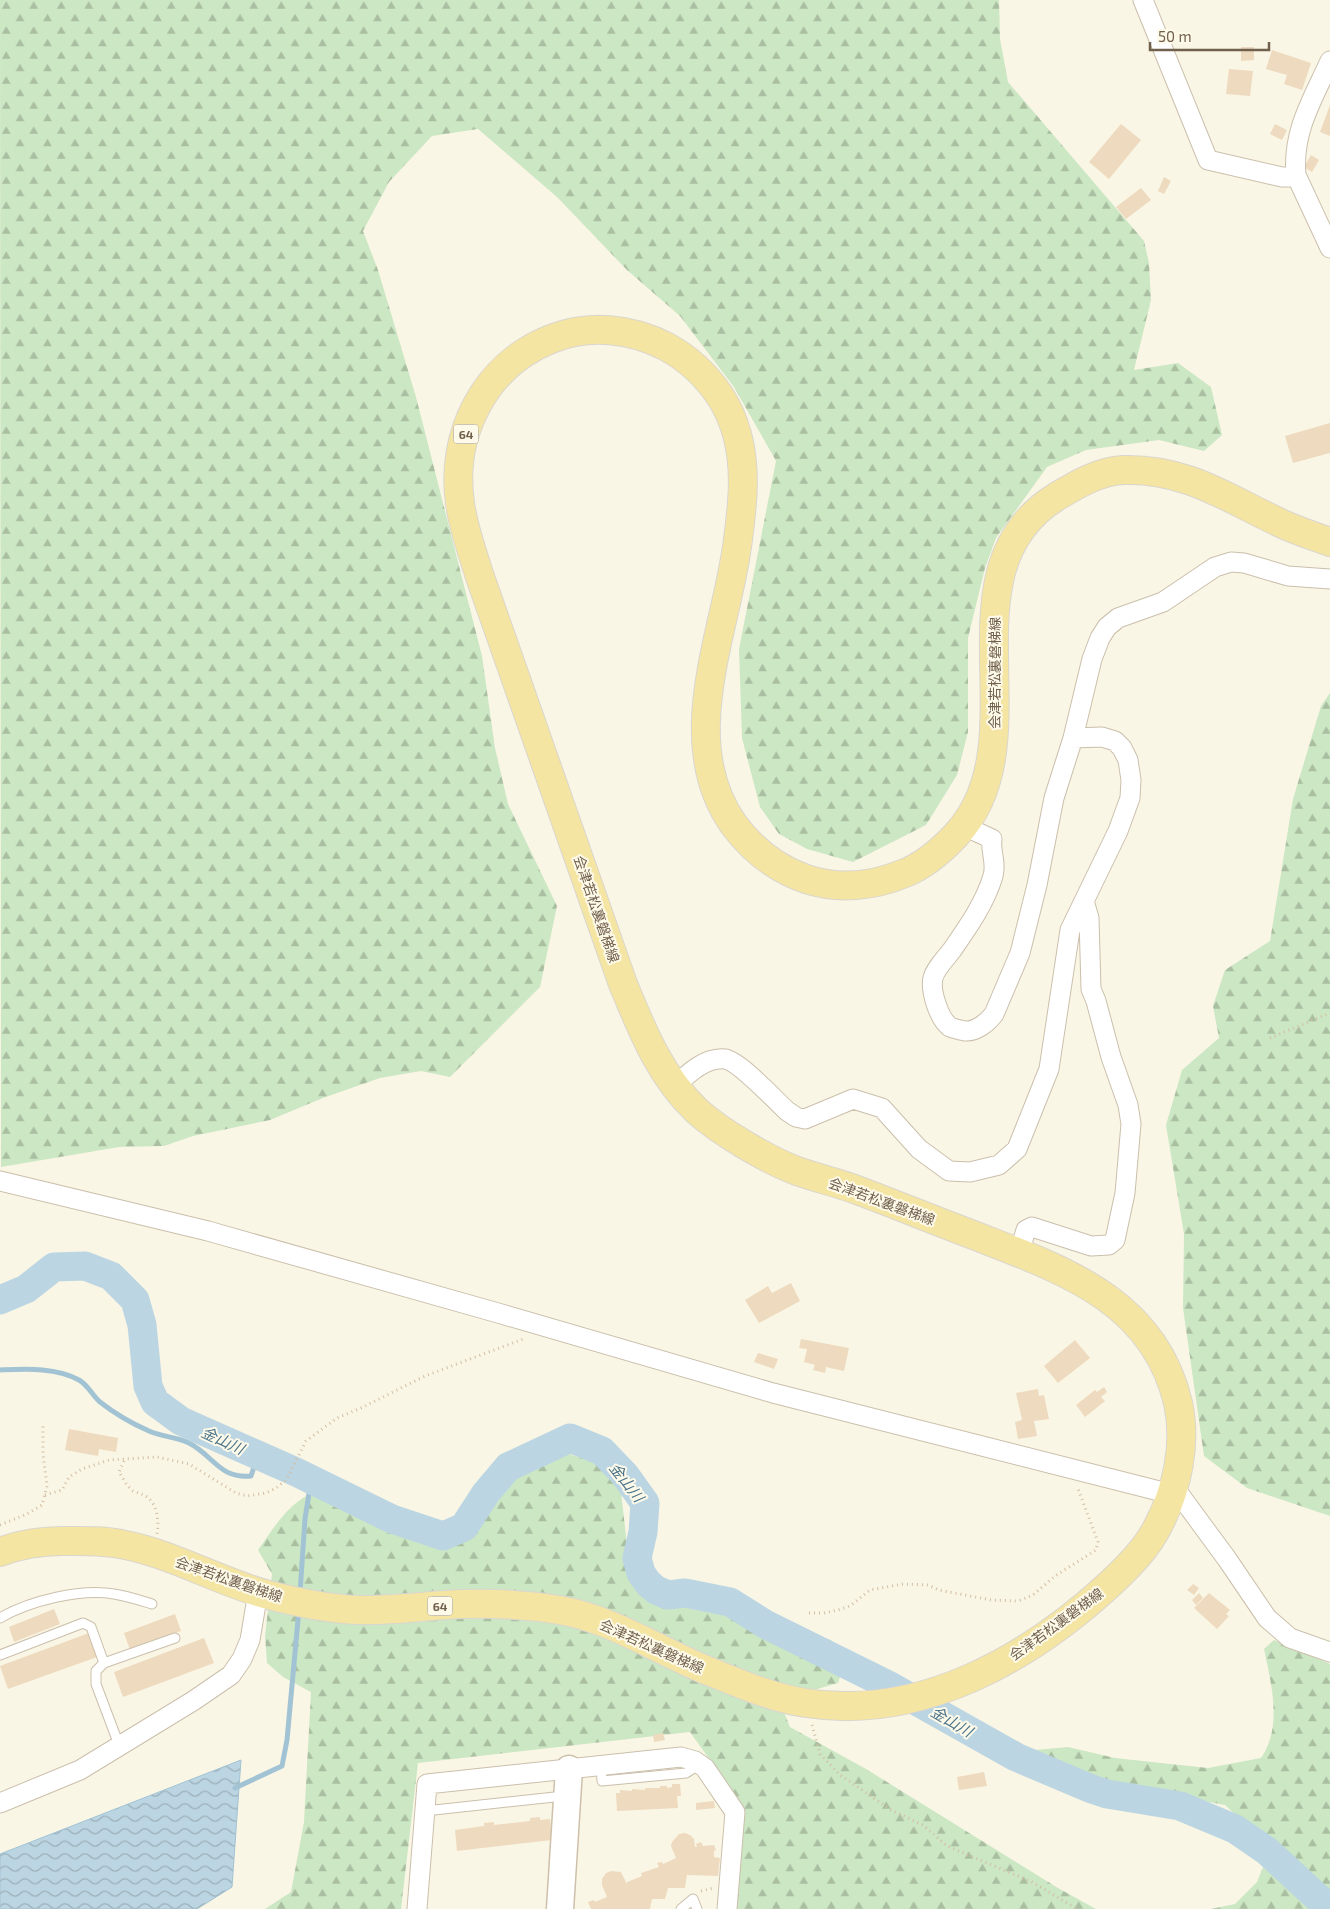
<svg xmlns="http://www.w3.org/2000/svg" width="1330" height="1909" font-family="'Exo 2','Noto Sans JP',sans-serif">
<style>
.forest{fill:url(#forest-firs)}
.water{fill:url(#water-waves);stroke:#a2c3d4}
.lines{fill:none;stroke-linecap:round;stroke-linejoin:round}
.stream{stroke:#a2c3d4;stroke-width:5}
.river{stroke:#bbd5e2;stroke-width:29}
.building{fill:#eedabe}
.lane-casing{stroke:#cbbfac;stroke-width:11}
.street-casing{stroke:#cbbfac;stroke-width:21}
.secondary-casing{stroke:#cec0aa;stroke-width:29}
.primary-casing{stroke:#dad6d0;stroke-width:30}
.path{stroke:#d3bea2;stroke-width:3;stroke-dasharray:1 4;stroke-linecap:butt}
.lane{stroke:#fff;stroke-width:9}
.street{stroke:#fff;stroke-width:19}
.secondary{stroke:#fff;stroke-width:26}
.primary{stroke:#f5e5a2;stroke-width:28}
.labels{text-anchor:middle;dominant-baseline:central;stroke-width:4;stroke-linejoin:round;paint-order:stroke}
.shield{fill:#fefaea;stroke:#9b8e7b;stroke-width:1}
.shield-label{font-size:12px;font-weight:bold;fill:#71604c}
.street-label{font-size:14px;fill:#71604c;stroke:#fefaea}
.water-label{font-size:15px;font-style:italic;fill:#4b748a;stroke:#fefaea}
</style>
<defs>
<pattern id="forest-firs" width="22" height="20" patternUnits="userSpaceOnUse" patternTransform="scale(1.25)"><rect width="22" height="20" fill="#cce7c4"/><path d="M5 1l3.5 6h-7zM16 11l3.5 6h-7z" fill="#aabfa1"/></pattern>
<pattern id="water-waves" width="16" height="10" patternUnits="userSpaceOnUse" patternTransform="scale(1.25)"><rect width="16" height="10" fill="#bbd5e2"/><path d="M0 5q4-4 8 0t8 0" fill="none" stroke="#9cb0b9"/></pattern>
</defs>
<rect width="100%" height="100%" fill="#faf6e5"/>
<path class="forest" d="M 0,0 L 999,0 L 1000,39 L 1008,82 L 1144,241 L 1149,263 L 1151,300 L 1134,370 L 1178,363 L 1211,387 L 1222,435 L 1204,451 L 1159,440 L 1086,450 L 1047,467 L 996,538 L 985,568 L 968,638 L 968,732 L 957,775 L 926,825 L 853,862 L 807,849 L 779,834 L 760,807 L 742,738 L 739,649 L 776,461 L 734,387 L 680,316 L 627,270 L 557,197 L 478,129 L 432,136 L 389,182 L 363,231 L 378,270 L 416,397 L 482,656 L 495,748 L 508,804 L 557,906 L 540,987 L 450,1077 L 421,1071 L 380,1078 L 323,1098 L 270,1120 L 193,1136 L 164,1146 L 119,1147 L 1,1167 Z
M 1330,693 L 1330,1516 L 1247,1488 L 1204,1456 L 1183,1308 L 1184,1234 L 1166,1125 L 1182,1070 L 1219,1038 L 1213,1006 L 1225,970 L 1270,941 L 1293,799 L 1321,706 Z
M 569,1454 L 596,1463 L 613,1480 L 621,1492 L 627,1545 L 641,1583 L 676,1606 L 735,1617 L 771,1628 L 802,1633 L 831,1640 L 842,1653 L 841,1674 L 838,1683 L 779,1700 L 790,1727 L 866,1769 L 1058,1888 L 1096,1909 L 736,1909 L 742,1805 L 690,1732 L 418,1763 L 401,1909 L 265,1909 L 291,1892 L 304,1822 L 311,1692 L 283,1677 L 267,1663 L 265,1636 L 272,1574 L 258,1550 C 276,1525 287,1504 316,1491 L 343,1499 L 411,1533 L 424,1535 L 457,1534 L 481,1521 L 500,1486 L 510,1477 L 533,1461 L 550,1462 Z
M 1274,1640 L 1330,1664 L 1330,1909 L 1211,1909 L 1235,1904 L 1257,1882 L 1263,1867 L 1261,1839 L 1225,1805 L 1111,1784 L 1035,1750 L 1068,1747 L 1115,1758 L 1208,1768 L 1261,1758 C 1283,1727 1271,1683 1264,1649 Z"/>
<path class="water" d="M 241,1760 L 232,1887 L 197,1909 L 0,1909 L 0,1854 Z"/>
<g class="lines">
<path class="stream" d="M 0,1370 C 25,1369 56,1367 79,1380 C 88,1385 92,1395 100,1402 C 114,1413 133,1424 149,1431 C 162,1437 177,1437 189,1443 C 213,1455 219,1479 251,1476 L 258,1455
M 300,1593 L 305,1519 L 311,1481
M 235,1788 L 282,1766 L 287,1740 L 299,1609"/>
<path class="river" d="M 0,1300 L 26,1289 L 54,1267 L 85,1266 L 111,1276 L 135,1300 L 142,1325 L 148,1386 L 155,1402 L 181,1421 L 201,1430 L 296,1472 L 392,1519 L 443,1536 L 464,1527 L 486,1493 L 508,1467 L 570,1438 L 602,1451 L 625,1475 L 645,1503 L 643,1532 L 637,1558 L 641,1573 L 648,1583 L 656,1590 L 668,1595 L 685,1593 L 730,1602 L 765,1624 L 888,1685 L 1016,1757 L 1089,1788 L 1107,1794 L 1180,1806 L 1235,1829 L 1267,1851 L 1330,1909"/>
</g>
<path class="building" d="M 1241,47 L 1254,47 L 1254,60 L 1241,61 Z
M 1272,50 L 1311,63 L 1302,90 L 1284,84 L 1287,75 L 1266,69 Z
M 1229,69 L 1253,71 L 1250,96 L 1226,94 Z
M 1330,105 L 1330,136 L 1320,132 Z
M 1121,124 L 1141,140 L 1109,179 L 1089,162 Z
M 1275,124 L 1287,130 L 1282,140 L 1270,134 Z
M 1311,155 L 1319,160 L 1312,172 L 1304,167 Z
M 1164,177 L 1171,181 L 1164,194 L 1158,191 Z
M 1141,188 L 1151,200 L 1126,219 L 1116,207 Z
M 1330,423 L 1330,453 L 1293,463 L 1285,436 Z
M 791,1283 L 800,1301 L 759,1323 L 745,1300 L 768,1286 L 772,1293 Z
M 801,1339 L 849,1348 L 844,1371 L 826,1367 L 825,1373 L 813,1370 L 815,1365 L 804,1362 L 807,1349 L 799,1348 Z
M 1075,1340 L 1090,1358 L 1058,1383 L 1044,1366 Z
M 758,1353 L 778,1359 L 774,1369 L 754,1362 Z
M 1104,1387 L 1107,1392 L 1101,1397 L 1105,1401 L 1085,1417 L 1076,1405 L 1095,1390 L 1097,1392 Z
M 1038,1389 L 1039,1396 L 1044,1395 L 1049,1419 L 1034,1421 L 1037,1436 L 1018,1439 L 1015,1422 L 1022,1420 L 1016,1393 Z
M 69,1429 L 118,1438 L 116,1452 L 99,1449 L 98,1456 L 65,1450 Z
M 1193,1584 L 1199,1588 L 1194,1595 L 1187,1590 Z
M 1199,1593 L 1203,1598 L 1196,1605 L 1192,1600 Z
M 1209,1593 L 1230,1610 L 1226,1614 L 1229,1616 L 1217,1629 L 1194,1608 Z
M 54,1609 L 60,1624 L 14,1642 L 9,1627 Z
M 175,1614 L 181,1631 L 130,1650 L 124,1633 Z
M 89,1633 L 97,1657 L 8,1689 L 0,1666 Z
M 204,1638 L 214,1663 L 123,1697 L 114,1672 Z
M 663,1733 L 665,1740 L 654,1742 L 653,1735 Z
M 984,1772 L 987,1786 L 959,1790 L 957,1777 Z
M 672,1784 L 680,1784 L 681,1796 L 677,1796 L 678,1808 L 617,1811 L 616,1793 L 620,1793 L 620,1790 L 632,1791 L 632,1789 L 645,1790 L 645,1788 L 660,1788 L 660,1786 L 667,1786 L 667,1788 L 672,1787 Z
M 714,1801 L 715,1808 L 696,1810 L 696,1803 Z
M 540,1817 L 540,1820 L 550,1819 L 552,1840 L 457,1851 L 455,1830 L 484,1826 L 484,1823 L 494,1822 L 494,1825 L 530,1821 L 530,1818 Z
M 685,1833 L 690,1835 L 694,1839 L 695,1847 L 697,1847 L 696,1844 L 701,1842 L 703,1846 L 714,1845 L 716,1850 L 714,1851 L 714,1857 L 720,1858 L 718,1876 L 687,1875 L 685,1888 L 668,1888 L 665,1899 L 652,1899 L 650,1909 L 591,1909 L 588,1902 L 594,1900 L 595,1902 L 607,1897 L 602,1885 L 602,1879 L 606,1873 L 611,1871 L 621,1872 L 627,1884 L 627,1882 L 642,1876 L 641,1873 L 659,1867 L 657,1863 L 662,1862 L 663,1864 L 676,1858 L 671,1846 L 672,1842 L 679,1834 Z"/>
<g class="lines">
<g class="lane-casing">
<path id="lane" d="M 0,1618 C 29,1601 81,1588 114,1594 C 127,1596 139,1600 152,1604
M 0,1655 L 83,1623 L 91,1627 L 104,1663
M 119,1745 L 96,1684 L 96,1671 L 104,1663 L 175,1638
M 601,1766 L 602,1781 L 686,1773 L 700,1764
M 425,1811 L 564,1796
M 681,1909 L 693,1899 L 697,1909"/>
</g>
<g class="street-casing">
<path id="street" d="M 1143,0 L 1208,160 L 1282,177 L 1297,177
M 1330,61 C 1313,99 1292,131 1296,175 L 1330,248
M 1073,738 L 1092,659 L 1100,638 L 1107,627 L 1118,618 L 1163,602 L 1215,567 L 1231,562 L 1244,563 L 1288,576 L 1330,579
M 675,1087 C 687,1074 705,1057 725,1059 C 739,1061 775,1100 787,1111 L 796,1117 L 805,1119 L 853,1099 L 882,1108 L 919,1149 L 949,1171 L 970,1172 L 999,1165 L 1017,1149 L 1049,1069 L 1070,930 L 1118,831 L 1130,798 L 1131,780 L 1128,760 L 1122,748 L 1115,741 L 1102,737 L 1073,738 L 1054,798 L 1037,885 L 1020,953 L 994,1014 C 988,1022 976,1032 965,1031 C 960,1030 955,1029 950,1027 C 939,1019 930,991 933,978 C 935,969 946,958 952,950 C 968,927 985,903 993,876 C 997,862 990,852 992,839 L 964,826
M 0,1181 L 208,1231 L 498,1313 L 773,1393 L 1171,1494
M 1019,1253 L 1026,1230 L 1032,1227 L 1091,1246 L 1109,1245 L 1115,1240 L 1125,1193 L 1131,1124 L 1128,1105 L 1111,1057 L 1096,1001 L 1091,989 L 1089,918 L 1084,901
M 1174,1487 L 1227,1559 L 1267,1618 L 1290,1638 L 1330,1652
M 0,1803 L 80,1770 L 193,1701 L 231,1675 L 242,1659 L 250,1640 L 258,1592
M 417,1909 L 427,1784 L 681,1757 L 695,1761 L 705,1768 L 735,1812 L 727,1909"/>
</g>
<g class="secondary-casing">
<path id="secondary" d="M 560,1909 L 569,1769"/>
</g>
<g class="primary-casing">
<path id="primary" d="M 0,1552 C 21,1544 40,1541 62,1541 C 83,1541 104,1540 125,1545 C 172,1554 218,1581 265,1594 C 295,1602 327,1609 359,1610 C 394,1611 429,1605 464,1604 C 496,1603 528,1605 559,1610 C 610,1618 659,1651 706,1670 C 738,1683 772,1698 806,1703 C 921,1721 1030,1658 1111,1583 C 1129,1566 1147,1548 1158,1526 C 1177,1490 1187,1443 1178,1403 C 1154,1300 1063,1270 976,1236 C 936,1221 897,1205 857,1190 C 838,1183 817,1178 797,1171 C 768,1160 720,1132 697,1111 C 660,1076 642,1030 623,984 L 479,574 C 472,551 463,527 460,503 C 450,434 485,365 551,339 C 589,324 631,328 667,347 C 689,359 706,375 720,396 C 741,428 745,466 742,502 C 740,527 737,551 732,575 C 716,656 681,751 734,825 C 752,849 777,869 806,879 C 839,890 874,886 905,873 C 925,865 941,851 956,835 C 1044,741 936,572 1056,497 C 1076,485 1099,471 1123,470 C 1189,468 1231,501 1287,526 C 1301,532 1316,537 1330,542"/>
</g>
<path class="path" d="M 1270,1038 L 1330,1013
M 124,1461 L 119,1472 C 123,1478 127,1487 133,1491 C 138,1493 143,1494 147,1497 C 158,1505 159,1522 157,1534
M 45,1495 L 62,1490 L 69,1477 L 82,1469 L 109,1460 L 157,1457 L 189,1464 L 236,1493 L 247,1496 L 266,1493 L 276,1488 L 286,1480 L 306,1441 L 337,1418 L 361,1408 L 425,1376 L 526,1338
M 0,1525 L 27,1514 L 42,1505 L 47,1486 L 43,1454 L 43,1425
M 809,1613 L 824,1613 L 838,1610 L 850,1606 L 870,1590 L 903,1584 L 928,1585 L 939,1590 L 991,1600 L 1018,1601 L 1033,1595 L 1055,1576 L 1096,1550 L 1098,1542 L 1077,1486
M 812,1725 L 820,1754 L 839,1774 L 891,1810 L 923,1825 L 947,1846 L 1032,1882 L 1077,1909
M 701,1891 L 714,1888"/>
<use href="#lane" class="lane"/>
<use href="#street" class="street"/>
<use href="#secondary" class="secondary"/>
<use href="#primary" class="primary"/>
</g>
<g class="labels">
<g class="shield">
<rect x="453.5" y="424.5" width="25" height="19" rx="4"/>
<rect x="427.5" y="1596.5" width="25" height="19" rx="4"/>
</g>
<g class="shield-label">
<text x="466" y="434">64</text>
<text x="440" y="1606">64</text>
</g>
<g class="street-label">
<text transform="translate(994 673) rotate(-90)">会津若松裏磐梯線</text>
<text transform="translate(597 909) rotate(71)">会津若松裏磐梯線</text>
<text transform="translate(882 1201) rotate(20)">会津若松裏磐梯線</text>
<text transform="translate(229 1579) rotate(19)">会津若松裏磐梯線</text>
<text transform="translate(1056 1624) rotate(-36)">会津若松裏磐梯線</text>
<text transform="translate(652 1646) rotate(24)">会津若松裏磐梯線</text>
</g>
<g class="water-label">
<text transform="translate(223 1440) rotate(25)">金山川</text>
<text transform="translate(627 1482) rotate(52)">金山川</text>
<text transform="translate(952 1721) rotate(30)">金山川</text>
</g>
</g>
<path d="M1150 42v8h119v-8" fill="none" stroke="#71604c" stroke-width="2.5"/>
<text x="1158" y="42" font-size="15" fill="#71604c" stroke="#fefaea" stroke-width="4" paint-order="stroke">50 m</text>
</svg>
